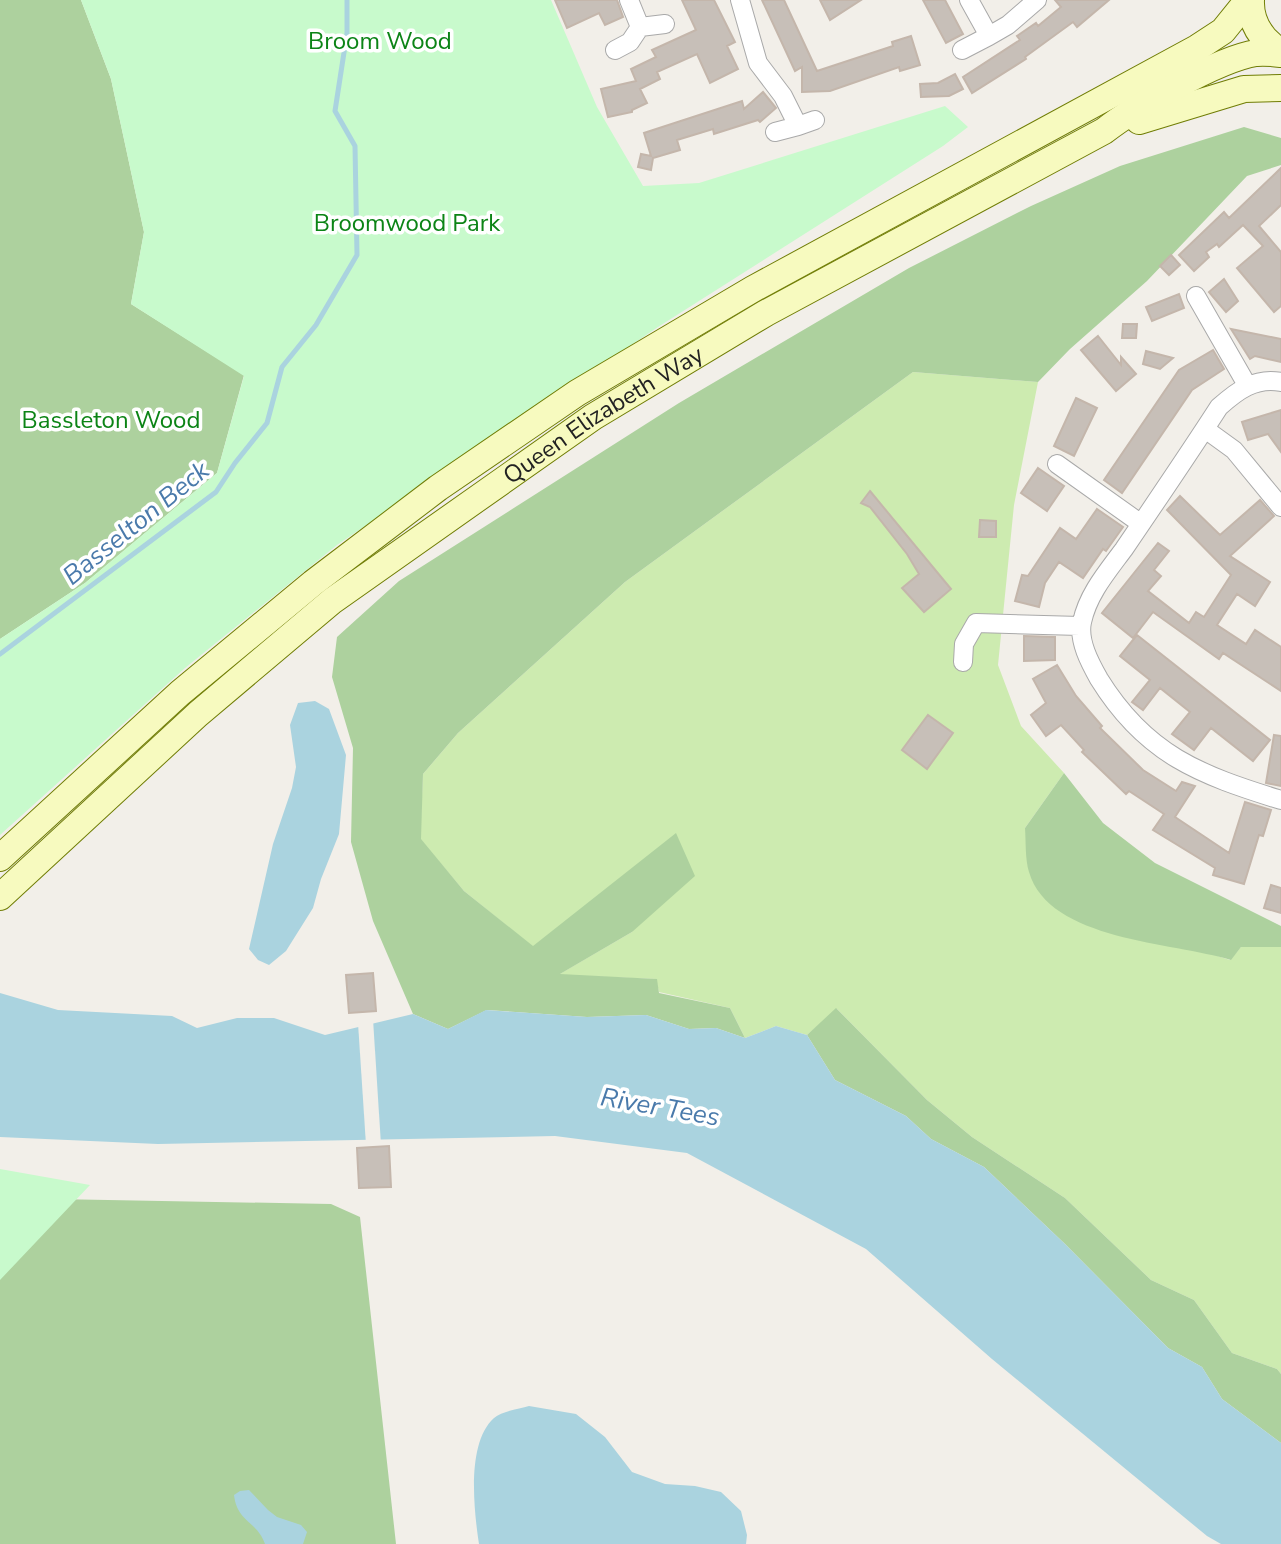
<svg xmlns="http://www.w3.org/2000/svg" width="1281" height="1544" font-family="'Nunito Sans',sans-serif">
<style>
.grass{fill:#cdebb0}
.forest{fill:#add19e}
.park{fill:#c8facc}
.water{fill:#aad3df}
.pier{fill:#f2efe9}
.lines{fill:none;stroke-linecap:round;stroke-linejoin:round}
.stream{stroke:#aad3df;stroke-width:5}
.building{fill:#c7bfb8;stroke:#c4b6ab;stroke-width:2}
.street-casing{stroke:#a9a9a9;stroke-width:20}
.secondary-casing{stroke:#707d05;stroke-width:28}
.street{stroke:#fff;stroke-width:18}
.secondary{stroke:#f7fabf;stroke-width:26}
.labels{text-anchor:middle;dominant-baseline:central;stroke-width:7;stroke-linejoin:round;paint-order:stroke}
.park-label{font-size:24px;fill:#0c8416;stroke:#fff}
.street-label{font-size:24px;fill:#222;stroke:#fff}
.water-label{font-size:26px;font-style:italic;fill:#4a7aab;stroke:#fff}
</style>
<rect width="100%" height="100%" fill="#f2efe9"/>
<path class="grass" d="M 913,372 L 1038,382 L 1014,505 L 998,665 L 1021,726 L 1064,773 L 1025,828 L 1202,951 L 1230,960 L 1241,947 L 1281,947 L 1281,1374 L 1277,1369 L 1232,1353 L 1194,1300 L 1151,1280 L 1065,1198 L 972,1137 L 927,1100 L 837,1009 L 807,1035 L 776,1026 L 745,1038 L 730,1008 L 659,992 L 656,979 L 558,975 L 632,932 L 676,834 L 533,947 L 464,891 L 420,839 L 423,774 L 458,733 L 625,582 Z"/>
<path class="forest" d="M 0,0 L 81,0 L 111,79 L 144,232 L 131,304 L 244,375 L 217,473 L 85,583 L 0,639 Z
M 1244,127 L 1281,138 L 1281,165 L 1247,176 L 1147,281 L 1070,349 L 1038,382 L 913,372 L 625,582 L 458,733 L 423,774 L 421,839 L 464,891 L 533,946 L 676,833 L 695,876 L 632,932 L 560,974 L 657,979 L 659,993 L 730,1008 L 745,1038 L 716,1028 L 689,1029 L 646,1015 L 587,1017 L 487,1010 L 448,1029 L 413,1014 L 373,921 L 351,842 L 353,748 L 332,677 L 337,637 L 399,581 L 679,403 L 909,268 L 1031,206 L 1120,166 Z
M 1064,773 L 1103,823 L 1155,863 L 1281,926 L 1281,947 L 1241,947 L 1231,960 C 1173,942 1049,941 1029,872 C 1025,859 1026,842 1025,828 Z
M 836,1008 L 927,1100 L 972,1137 L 1065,1198 L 1151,1280 L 1194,1300 L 1232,1353 L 1277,1369 L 1281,1374 L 1281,1443 L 1222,1399 L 1202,1367 L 1168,1348 L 1065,1244 L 984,1167 L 931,1139 L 906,1116 L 835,1080 L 807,1035 Z
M 0,1198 L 331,1204 L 360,1217 L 396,1544 L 0,1544 Z"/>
<path class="park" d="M 81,0 L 551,0 L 597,107 L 643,186 L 699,183 L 945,106 L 968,127 L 943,146 L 658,327 L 337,545 L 185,668 L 0,835 L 0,639 L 85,583 L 217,473 L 244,376 L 131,304 L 144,232 L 111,79 Z
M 0,1169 L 90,1185 L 0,1280 Z"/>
<path class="water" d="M 315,701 L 329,709 L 346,755 L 339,834 L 321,879 L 313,908 L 286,951 L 269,965 L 258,960 L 249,949 L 273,844 L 292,788 L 296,767 L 290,725 L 298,703 Z
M 0,993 L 58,1010 L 172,1016 L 197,1028 L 237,1018 L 274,1018 L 325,1035 L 413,1014 L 448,1029 L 486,1010 L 587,1017 L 646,1015 L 689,1029 L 716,1028 L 745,1038 L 776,1026 L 807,1035 L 835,1080 L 906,1116 L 931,1139 L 984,1167 L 1065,1244 L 1168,1348 L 1202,1367 L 1222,1399 L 1281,1443 L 1281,1544 L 1221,1544 L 1207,1536 L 992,1359 L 866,1249 L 687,1153 L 555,1136 L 158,1144 L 0,1137 Z
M 529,1406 L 576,1414 L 605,1437 L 632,1472 L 665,1484 L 695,1486 L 721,1492 L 741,1511 L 747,1535 L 746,1544 L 479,1544 C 474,1511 466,1443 494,1418 C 502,1411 519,1409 529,1406 Z
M 249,1490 L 268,1510 L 277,1517 L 301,1525 L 307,1532 L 303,1544 L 265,1544 C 257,1521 237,1522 234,1495 L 240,1491 Z"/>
<path class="pier" d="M 373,1019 L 381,1145 L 366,1145 L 358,1023 Z"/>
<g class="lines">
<path class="stream" d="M 0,654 L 216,492 L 235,463 L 267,423 L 282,367 L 316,325 L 357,255 L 355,146 L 335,111 L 347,33 L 347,0"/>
</g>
<path class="building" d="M 555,0 L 617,0 L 623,17 L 605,25 L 599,13 L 567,28 Z
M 682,0 L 714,0 L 735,42 L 727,46 L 738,69 L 710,83 L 697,54 L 657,72 L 660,79 L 640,89 L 647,103 L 632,110 L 632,112 L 608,117 L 601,89 L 636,81 L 631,69 L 656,57 L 652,50 L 696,30 Z
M 762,0 L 784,0 L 817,71 L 893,46 L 892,42 L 911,36 L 920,65 L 900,71 L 899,67 L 830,91 L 802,92 L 802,67 L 795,71 Z
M 820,0 L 861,0 L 830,20 Z
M 923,0 L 945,0 L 963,34 L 946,43 Z
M 1055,0 L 1109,0 L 1077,27 L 1073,22 L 1025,57 L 1026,59 L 972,93 L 963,77 L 1020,40 L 1017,36 L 1036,23 L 1038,26 L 1061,7 Z
M 955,74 L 963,89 L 949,96 L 921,97 L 920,84 L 938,83 Z
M 763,92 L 776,108 L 760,122 L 758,120 L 714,134 L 713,129 L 677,140 L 680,150 L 653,158 L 651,170 L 638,167 L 641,154 L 651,156 L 644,133 L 742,101 L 744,109 Z
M 1281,168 L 1281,205 L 1259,226 L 1281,252 L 1281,306 L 1274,312 L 1237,268 L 1263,246 L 1243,225 L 1219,247 L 1217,244 L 1206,252 L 1209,257 L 1194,271 L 1179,255 L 1224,212 L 1229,218 Z
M 1171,255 L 1180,265 L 1169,275 L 1160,266 Z
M 1224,279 L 1238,301 L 1226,312 L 1209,292 Z
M 1179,294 L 1184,308 L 1152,321 L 1146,307 Z
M 1123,324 L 1137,324 L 1136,338 L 1122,338 Z
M 1231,329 L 1281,339 L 1281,362 L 1255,356 L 1250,359 Z
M 1098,336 L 1121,365 L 1121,357 L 1136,374 L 1116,391 L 1081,350 Z
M 1213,350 L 1224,369 L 1192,390 L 1122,493 L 1104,480 L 1179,370 Z
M 1146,351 L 1173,358 L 1160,369 L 1143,364 Z
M 1076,398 L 1097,408 L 1074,456 L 1054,446 Z
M 1281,410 L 1281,452 L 1268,434 L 1248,440 L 1242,422 Z
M 1038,468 L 1064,486 L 1047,511 L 1021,493 Z
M 870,491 L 951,589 L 924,612 L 902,588 L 919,574 L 907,554 L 870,507 L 861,503 Z
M 1180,496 L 1220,535 L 1260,500 L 1274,516 L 1230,556 L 1270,582 L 1255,606 L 1237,594 L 1217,625 L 1246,644 L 1255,630 L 1281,647 L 1281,691 L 1223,653 L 1219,659 L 1153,612 L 1133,638 L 1102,613 L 1158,543 L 1169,551 L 1154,570 L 1161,576 L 1148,591 L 1189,623 L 1196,612 L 1204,617 L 1231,575 L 1167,510 Z
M 1097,509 L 1123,527 L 1106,551 L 1103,549 L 1083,578 L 1059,562 L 1045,583 L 1039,607 L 1015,601 L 1022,575 L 1028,576 L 1060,528 L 1076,539 Z
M 980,520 L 996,521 L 996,537 L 979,537 Z
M 1137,635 L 1270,740 L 1253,761 L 1211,728 L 1194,750 L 1172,734 L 1190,712 L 1160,688 L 1143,710 L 1132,702 L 1150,680 L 1120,656 Z
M 1024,636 L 1055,637 L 1055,660 L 1024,661 Z
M 1057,665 L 1076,696 L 1102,726 L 1100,728 L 1143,770 L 1176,791 L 1182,782 L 1195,786 L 1175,817 L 1229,853 L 1245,802 L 1271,810 L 1263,836 L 1259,835 L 1244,884 L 1213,875 L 1215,868 L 1153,830 L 1164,814 L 1129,791 L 1126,794 L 1082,752 L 1084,750 L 1061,725 L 1046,736 L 1031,715 L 1046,703 L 1033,679 Z
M 928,715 L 953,733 L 927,769 L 902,750 Z
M 1274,735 L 1281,736 L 1281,786 L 1266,783 Z
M 1271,885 L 1281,888 L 1281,913 L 1264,908 Z
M 373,973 L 376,1011 L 349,1013 L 346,975 Z
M 389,1146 L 391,1187 L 359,1188 L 357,1148 Z"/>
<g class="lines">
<g class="street-casing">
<path id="street" d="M 740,0 L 758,63 L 783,96 L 798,126 L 815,120
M 969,0 L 989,36 L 1008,25 L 1037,0
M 640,27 L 665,24
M 615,50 L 630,42 L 640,27 L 629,0
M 962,50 L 989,36
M 775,132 L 798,126
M 1196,296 L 1247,385
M 1281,382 C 1255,377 1237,391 1219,407 C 1188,455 1156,502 1124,549 C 1107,572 1088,594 1082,622 C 1078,641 1090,663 1099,679 C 1146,755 1200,775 1281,800
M 1205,429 L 1234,450 L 1281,507
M 1057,464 L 1140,523
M 963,662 L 964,644 L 976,623 L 1080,626"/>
</g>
<g class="secondary-casing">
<g id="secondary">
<path d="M 1251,0 C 1250,23 1262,40 1281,52"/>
<path d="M 1139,121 L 1244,89 L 1281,88"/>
<path d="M 0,858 L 180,693 L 313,583 L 438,488 L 577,393 L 753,289 L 1197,48 L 1223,31 L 1248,0"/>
<path id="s1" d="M 0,897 L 198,714 L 332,601 L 593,417 L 766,313 L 1104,131 C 1135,107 1218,59 1256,53 C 1264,52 1273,53 1281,54"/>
</g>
</g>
<use href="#street" class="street"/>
<use href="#secondary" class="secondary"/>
</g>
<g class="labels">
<g class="park-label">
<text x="380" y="41">Broom Wood</text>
<text x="407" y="223">Broomwood Park</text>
<text x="111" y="420">Bassleton Wood</text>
</g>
<g class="street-label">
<text stroke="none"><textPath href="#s1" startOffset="774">Queen Elizabeth Way</textPath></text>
</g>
<g class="water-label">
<text transform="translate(136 523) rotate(-39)">Basselton Beck</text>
<text transform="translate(660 1107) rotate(10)">River Tees</text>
</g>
</g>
</svg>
